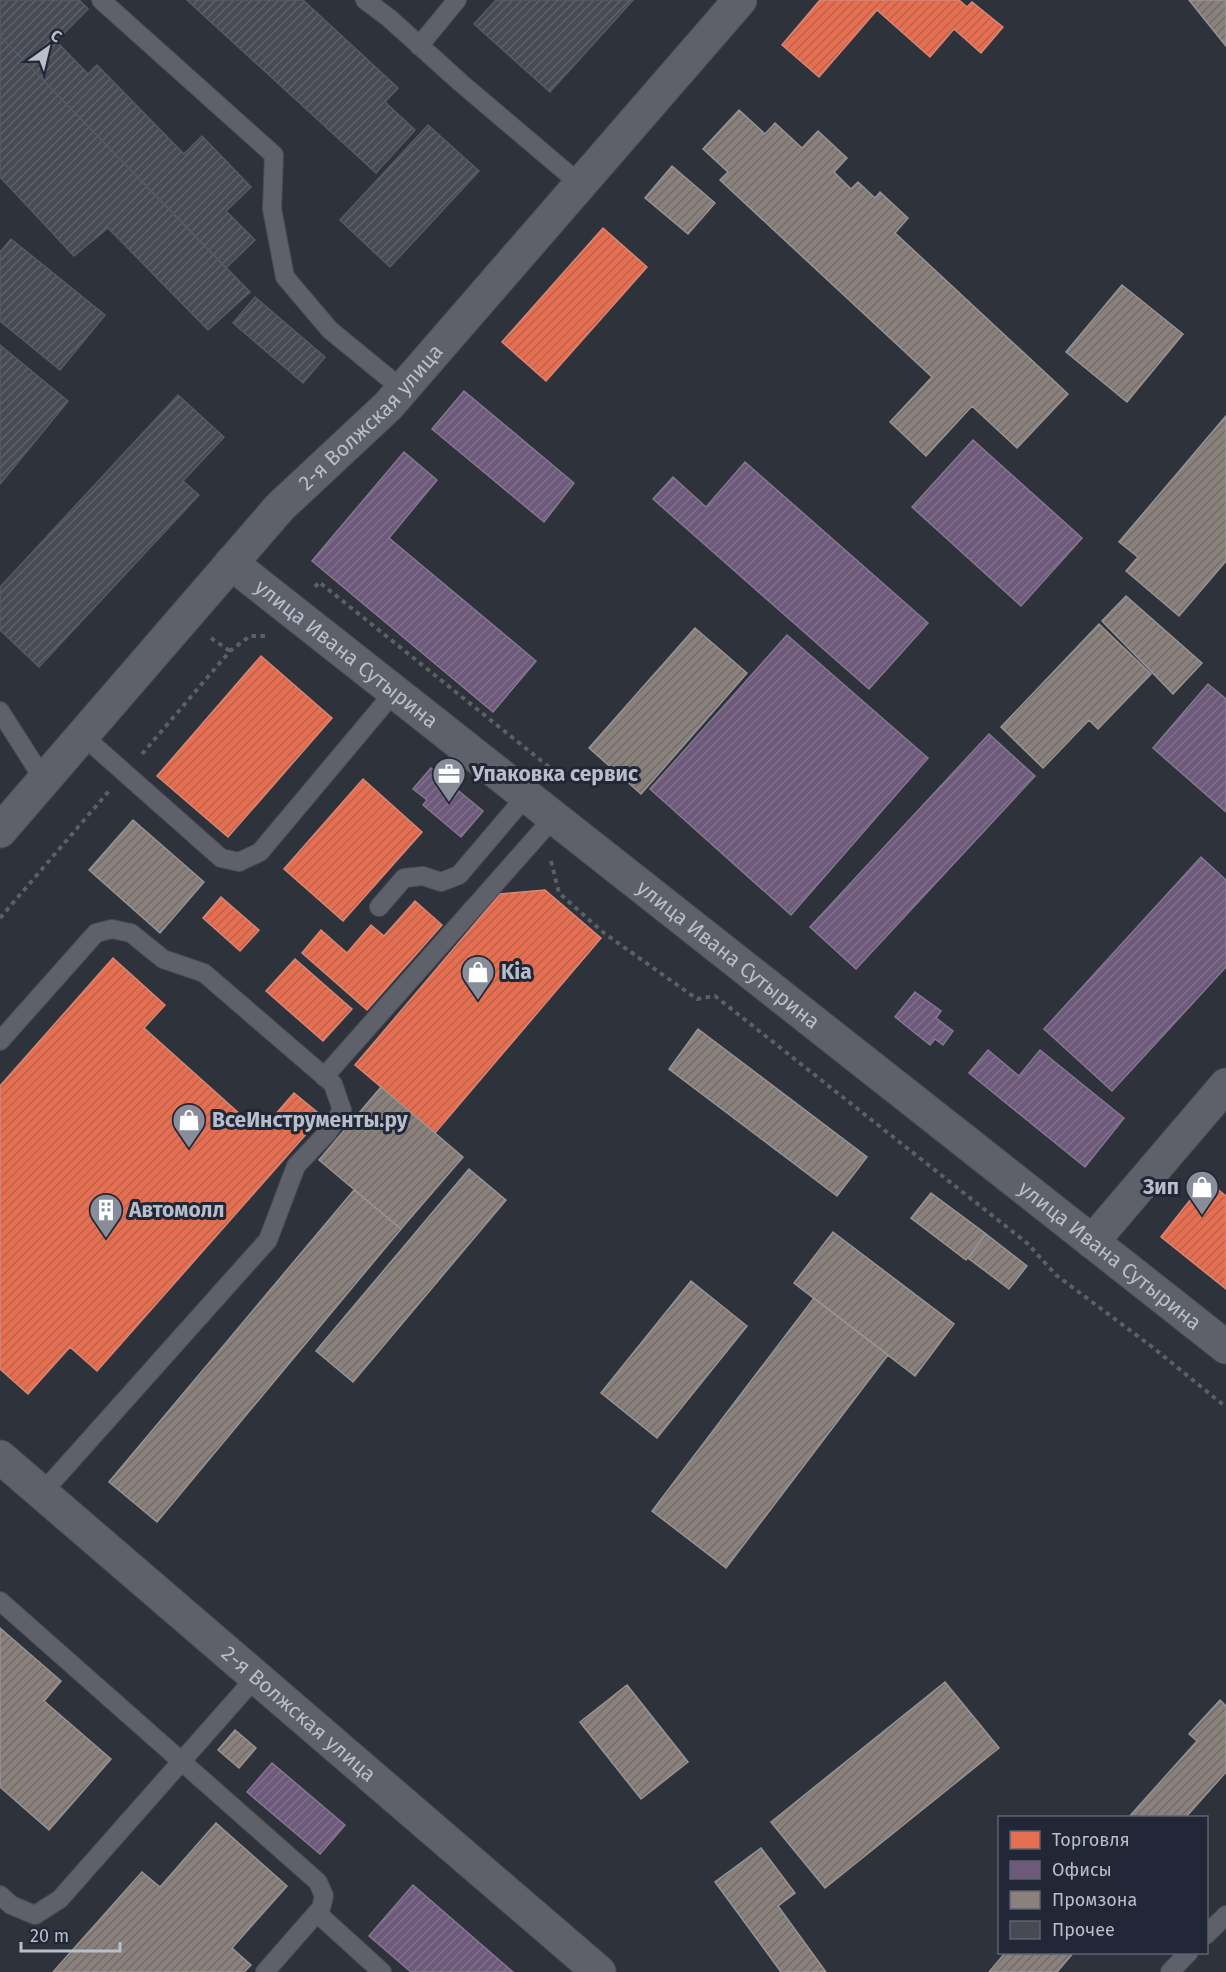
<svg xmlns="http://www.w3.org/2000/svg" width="1226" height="1972" font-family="'Fira Sans',sans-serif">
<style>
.shops{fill:url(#shops-hatch);stroke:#d98776;stroke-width:1.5}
.offices{fill:url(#offices-hatch);stroke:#847792;stroke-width:1.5}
.industry{fill:url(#industry-hatch);stroke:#989394;stroke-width:1.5}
.building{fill:url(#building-hatch);stroke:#565a63;stroke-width:1.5}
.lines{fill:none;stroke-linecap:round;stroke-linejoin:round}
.service-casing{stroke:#4a4d54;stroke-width:20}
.minor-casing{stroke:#4a4d54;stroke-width:35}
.tertiary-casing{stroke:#4a4d54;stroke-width:35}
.path{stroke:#5b6066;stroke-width:4;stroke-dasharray:4.5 4.5;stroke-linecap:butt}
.service{stroke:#5e6169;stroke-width:18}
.minor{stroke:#5e6169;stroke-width:33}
.tertiary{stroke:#5e6169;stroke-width:33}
.labels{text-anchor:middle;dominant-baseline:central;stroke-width:6;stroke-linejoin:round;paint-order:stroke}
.street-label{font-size:21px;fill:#b9becb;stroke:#212736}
.poi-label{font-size:21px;font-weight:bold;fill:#b9becb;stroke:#212736;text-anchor:start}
</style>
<defs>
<pattern id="shops-hatch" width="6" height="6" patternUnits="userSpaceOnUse" patternTransform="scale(1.5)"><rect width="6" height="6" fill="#e76f51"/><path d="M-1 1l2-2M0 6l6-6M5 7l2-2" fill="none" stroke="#bb624c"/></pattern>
<pattern id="offices-hatch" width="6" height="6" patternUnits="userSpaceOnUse" patternTransform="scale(1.5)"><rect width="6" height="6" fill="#6d597a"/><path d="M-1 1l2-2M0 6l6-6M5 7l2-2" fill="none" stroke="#806f8c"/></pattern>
<pattern id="industry-hatch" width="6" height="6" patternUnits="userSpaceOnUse" patternTransform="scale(1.5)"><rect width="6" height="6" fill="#8a817c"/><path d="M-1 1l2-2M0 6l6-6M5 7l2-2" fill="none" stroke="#716b69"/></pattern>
<pattern id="building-hatch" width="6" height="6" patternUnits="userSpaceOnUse" patternTransform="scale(1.5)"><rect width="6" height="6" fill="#474a52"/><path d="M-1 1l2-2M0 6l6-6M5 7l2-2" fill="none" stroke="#5f626a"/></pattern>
</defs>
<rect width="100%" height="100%" fill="#2e323b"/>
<path class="shops" d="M 820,0 L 959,0 L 967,7 L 972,2 L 1003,27 L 981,53 L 954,29 L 930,57 L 877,10 L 819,77 L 782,45 Z
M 603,228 L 647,267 L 546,381 L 502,342 Z
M 261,656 L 332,718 L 228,837 L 157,776 Z
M 363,779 L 422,832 L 343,921 L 284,869 Z
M 545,890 L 601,938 L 435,1133 L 355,1065 L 500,894 Z
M 221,897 L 259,930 L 240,951 L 203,918 Z
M 415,901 L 442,925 L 367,1010 L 302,953 L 321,930 L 347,953 L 371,925 L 384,936 Z
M 113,958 L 165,1005 L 144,1028 L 260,1132 L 294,1093 L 322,1116 L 97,1371 L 70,1347 L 28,1394 L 0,1369 L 0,1086 Z
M 295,959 L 352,1009 L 323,1041 L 266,991 Z
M 1206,1180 L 1226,1196 L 1226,1289 L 1161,1237 Z"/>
<path class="offices" d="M 464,391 L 574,483 L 544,522 L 432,429 Z
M 973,440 L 1082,538 L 1021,606 L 912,507 Z
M 404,452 L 437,480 L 389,538 L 536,661 L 493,712 L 312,561 Z
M 745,462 L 928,623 L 869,689 L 653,499 L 673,477 L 706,507 Z
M 787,635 L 928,758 L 791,915 L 650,789 Z
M 1208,684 L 1226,699 L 1226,812 L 1153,748 Z
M 989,734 L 1035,776 L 856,969 L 810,927 Z
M 431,768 L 483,811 L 461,837 L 423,805 L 427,800 L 413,789 Z
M 1201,857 L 1226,880 L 1226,967 L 1112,1091 L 1044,1029 Z
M 915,992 L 941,1011 L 936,1018 L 953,1031 L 943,1045 L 935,1039 L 930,1045 L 895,1017 Z
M 988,1050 L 1019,1076 L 1040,1050 L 1124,1118 L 1085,1167 L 969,1073 Z
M 272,1763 L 345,1825 L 320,1854 L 247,1792 Z
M 413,1885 L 513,1972 L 411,1972 L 369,1936 Z"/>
<path class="industry" d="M 1189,0 L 1226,0 L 1226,46 Z
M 739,110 L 765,134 L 775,123 L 802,148 L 818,131 L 847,158 L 834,172 L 851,189 L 858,182 L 875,198 L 880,192 L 908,218 L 895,233 L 1068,394 L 1017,448 L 972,406 L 926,456 L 890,422 L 932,377 L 720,180 L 728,172 L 703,149 Z
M 672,166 L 715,203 L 688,234 L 645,198 Z
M 1122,285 L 1183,334 L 1127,402 L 1066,352 Z
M 1226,416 L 1226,561 L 1179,616 L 1126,571 L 1138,557 L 1119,542 Z
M 1126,596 L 1202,663 L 1173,694 L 1102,621 Z
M 1099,624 L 1151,674 L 1098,729 L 1089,720 L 1043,768 L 1001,727 Z
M 695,628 L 747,673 L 641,794 L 589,748 Z
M 133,820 L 204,882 L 160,933 L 89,870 Z
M 698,1029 L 867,1157 L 837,1196 L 669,1069 Z
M 381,1087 L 463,1157 L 401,1229 L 319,1160 Z
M 469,1169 L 506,1200 L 353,1382 L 316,1351 Z
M 354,1190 L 401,1229 L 157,1522 L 109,1482 Z
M 931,1193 L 986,1234 L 966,1260 L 911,1218 Z
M 833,1232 L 954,1324 L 915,1376 L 794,1283 Z
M 986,1234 L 1027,1266 L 1009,1289 L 968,1258 Z
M 691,1281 L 747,1326 L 657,1438 L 601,1393 Z
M 814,1298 L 888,1355 L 726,1568 L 652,1511 Z
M 0,1628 L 61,1681 L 44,1701 L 111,1759 L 49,1830 L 0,1787 Z
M 945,1682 L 999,1748 L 825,1888 L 771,1822 Z
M 627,1685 L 688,1762 L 641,1799 L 580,1722 Z
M 1220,1700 L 1226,1706 L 1226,1772 L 1185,1818 L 1128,1818 L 1197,1741 L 1189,1734 Z
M 235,1730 L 256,1748 L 239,1768 L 218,1750 Z
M 216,1823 L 287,1886 L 232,1948 L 251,1965 L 244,1972 L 53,1972 L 142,1872 L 160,1887 Z
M 761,1848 L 795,1893 L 778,1906 L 826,1972 L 781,1972 L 715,1882 Z
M 1006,1952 L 1074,1952 L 1057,1972 L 989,1972 Z"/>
<path class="building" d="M 0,0 L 79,0 L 88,9 L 56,41 L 88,74 L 97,65 L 184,154 L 202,136 L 251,187 L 226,211 L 255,240 L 226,268 L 0,36 Z
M 187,0 L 303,0 L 398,88 L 385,102 L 415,130 L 376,173 Z
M 496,0 L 633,0 L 550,92 L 474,24 Z
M 0,36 L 250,292 L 208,330 L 108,228 L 74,256 L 0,177 Z
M 428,125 L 479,171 L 390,267 L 340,220 Z
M 11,239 L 105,315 L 60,370 L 0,321 L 0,252 Z
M 255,297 L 325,357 L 303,383 L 233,323 Z
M 0,345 L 68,401 L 0,484 Z
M 178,395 L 224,437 L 183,481 L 199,495 L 39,667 L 0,630 L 0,587 Z"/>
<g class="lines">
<g class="service-casing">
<path id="service" d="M 101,0 L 274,155 L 272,209 L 285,277 L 330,330 L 402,389
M 365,0 L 389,18 L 461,83 L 580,184
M 419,46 L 457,0
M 0,711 L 44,780
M 82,735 L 221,858 L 239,862 L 260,852 L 395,691
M 379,907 L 404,878 L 423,876 L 441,882 L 459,875 L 527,795
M 0,1041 L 96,933 L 112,929 L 131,933 L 163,959 L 204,973 L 333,1084 L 342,1110 L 328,1132 L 296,1166 L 268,1240 L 42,1493
M 324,1077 L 555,816
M 0,1601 L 318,1882 L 324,1896 L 321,1908 L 265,1972
M 0,1895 L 11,1905 L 35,1915 L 60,1899 L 256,1677
M 317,1913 L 382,1972
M 1206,1935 L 1226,1915
M 1170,1972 L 1189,1952"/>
</g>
<g class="minor-casing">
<g id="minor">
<path d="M 1092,1242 L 1226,1085"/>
<path id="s1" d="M 0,1457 L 599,1972"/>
</g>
</g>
<g class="tertiary-casing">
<g id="tertiary">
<path id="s2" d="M 231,563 L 1226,1347"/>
<path id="s3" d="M 0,831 L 280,507 L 388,406 L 740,0"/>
</g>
</g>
<path class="path" d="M 315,587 L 319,582 L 554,771
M 211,638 L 230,651
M 142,754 L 230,651 L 250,636 L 268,636
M 551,861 L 559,893 L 604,933 L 697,999 L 715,996 L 1027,1243 L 1056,1275 L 1151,1346 L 1226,1407
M 0,918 L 109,791"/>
<use href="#service" class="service"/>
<use href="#minor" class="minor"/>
<use href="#tertiary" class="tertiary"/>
</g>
<defs>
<g id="office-pin" transform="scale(1.725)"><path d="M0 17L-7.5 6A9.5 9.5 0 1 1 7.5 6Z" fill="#888d99" stroke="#212736"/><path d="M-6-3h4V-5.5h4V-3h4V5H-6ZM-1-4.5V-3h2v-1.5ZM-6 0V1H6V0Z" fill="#fff"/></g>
<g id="shop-pin" transform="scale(1.725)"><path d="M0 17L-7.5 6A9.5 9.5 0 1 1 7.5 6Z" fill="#888d99" stroke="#212736"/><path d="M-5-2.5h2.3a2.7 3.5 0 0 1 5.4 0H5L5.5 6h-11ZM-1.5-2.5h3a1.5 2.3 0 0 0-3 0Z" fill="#fff"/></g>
<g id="building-pin" transform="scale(1.725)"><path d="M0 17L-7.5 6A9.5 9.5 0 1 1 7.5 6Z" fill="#888d99" stroke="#212736"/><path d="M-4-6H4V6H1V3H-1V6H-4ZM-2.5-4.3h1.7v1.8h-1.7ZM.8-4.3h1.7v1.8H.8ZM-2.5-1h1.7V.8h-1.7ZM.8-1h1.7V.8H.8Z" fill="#fff"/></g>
</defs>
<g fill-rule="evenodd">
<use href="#office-pin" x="449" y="774"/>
<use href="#shop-pin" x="478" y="972"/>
<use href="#shop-pin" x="189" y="1120"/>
<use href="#shop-pin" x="1202" y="1187"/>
<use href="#building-pin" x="106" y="1210"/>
</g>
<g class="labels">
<g class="street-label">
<text stroke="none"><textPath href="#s3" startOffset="556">2-я Волжская улица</textPath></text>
<text stroke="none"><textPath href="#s2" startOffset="147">улица Ивана Сутырина</textPath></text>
<text stroke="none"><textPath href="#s2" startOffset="633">улица Ивана Сутырина</textPath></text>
<text stroke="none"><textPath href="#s2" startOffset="1119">улица Ивана Сутырина</textPath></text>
<text stroke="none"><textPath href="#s1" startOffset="394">2-я Волжская улица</textPath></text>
</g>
<g class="poi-label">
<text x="472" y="774">Упаковка сервис</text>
<text x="501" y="972">Kia</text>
<text x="212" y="1120">ВсеИнструменты.ру</text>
<text x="1179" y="1187" text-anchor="end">Зип</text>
<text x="129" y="1210">Автомолл</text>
</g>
</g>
<rect x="998" y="1816" width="210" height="138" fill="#212736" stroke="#5e6372" stroke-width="1.5"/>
<rect x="1010" y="1831" width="30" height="18" fill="#e76f51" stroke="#5e6372" stroke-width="1.5"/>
<text x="1052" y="1846" font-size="18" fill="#b9becb">Торговля</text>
<rect x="1010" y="1861" width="30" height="18" fill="#6d597a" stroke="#5e6372" stroke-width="1.5"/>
<text x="1052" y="1876" font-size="18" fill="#b9becb">Офисы</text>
<rect x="1010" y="1891" width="30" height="18" fill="#8a817c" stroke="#5e6372" stroke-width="1.5"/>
<text x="1052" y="1906" font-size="18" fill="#b9becb">Промзона</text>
<rect x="1010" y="1921" width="30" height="18" fill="#474a52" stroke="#5e6372" stroke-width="1.5"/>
<text x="1052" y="1936" font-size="18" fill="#b9becb">Прочее</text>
<g transform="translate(48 48) rotate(34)" stroke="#212736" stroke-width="4.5" paint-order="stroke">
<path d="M0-4.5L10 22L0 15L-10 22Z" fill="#b9becb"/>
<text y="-9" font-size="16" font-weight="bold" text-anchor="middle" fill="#b9becb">С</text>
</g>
<path d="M21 1942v9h99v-9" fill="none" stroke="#b9becb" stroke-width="3"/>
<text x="30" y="1942" font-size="18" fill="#b9becb" stroke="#212736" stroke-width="4.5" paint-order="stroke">20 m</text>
</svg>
